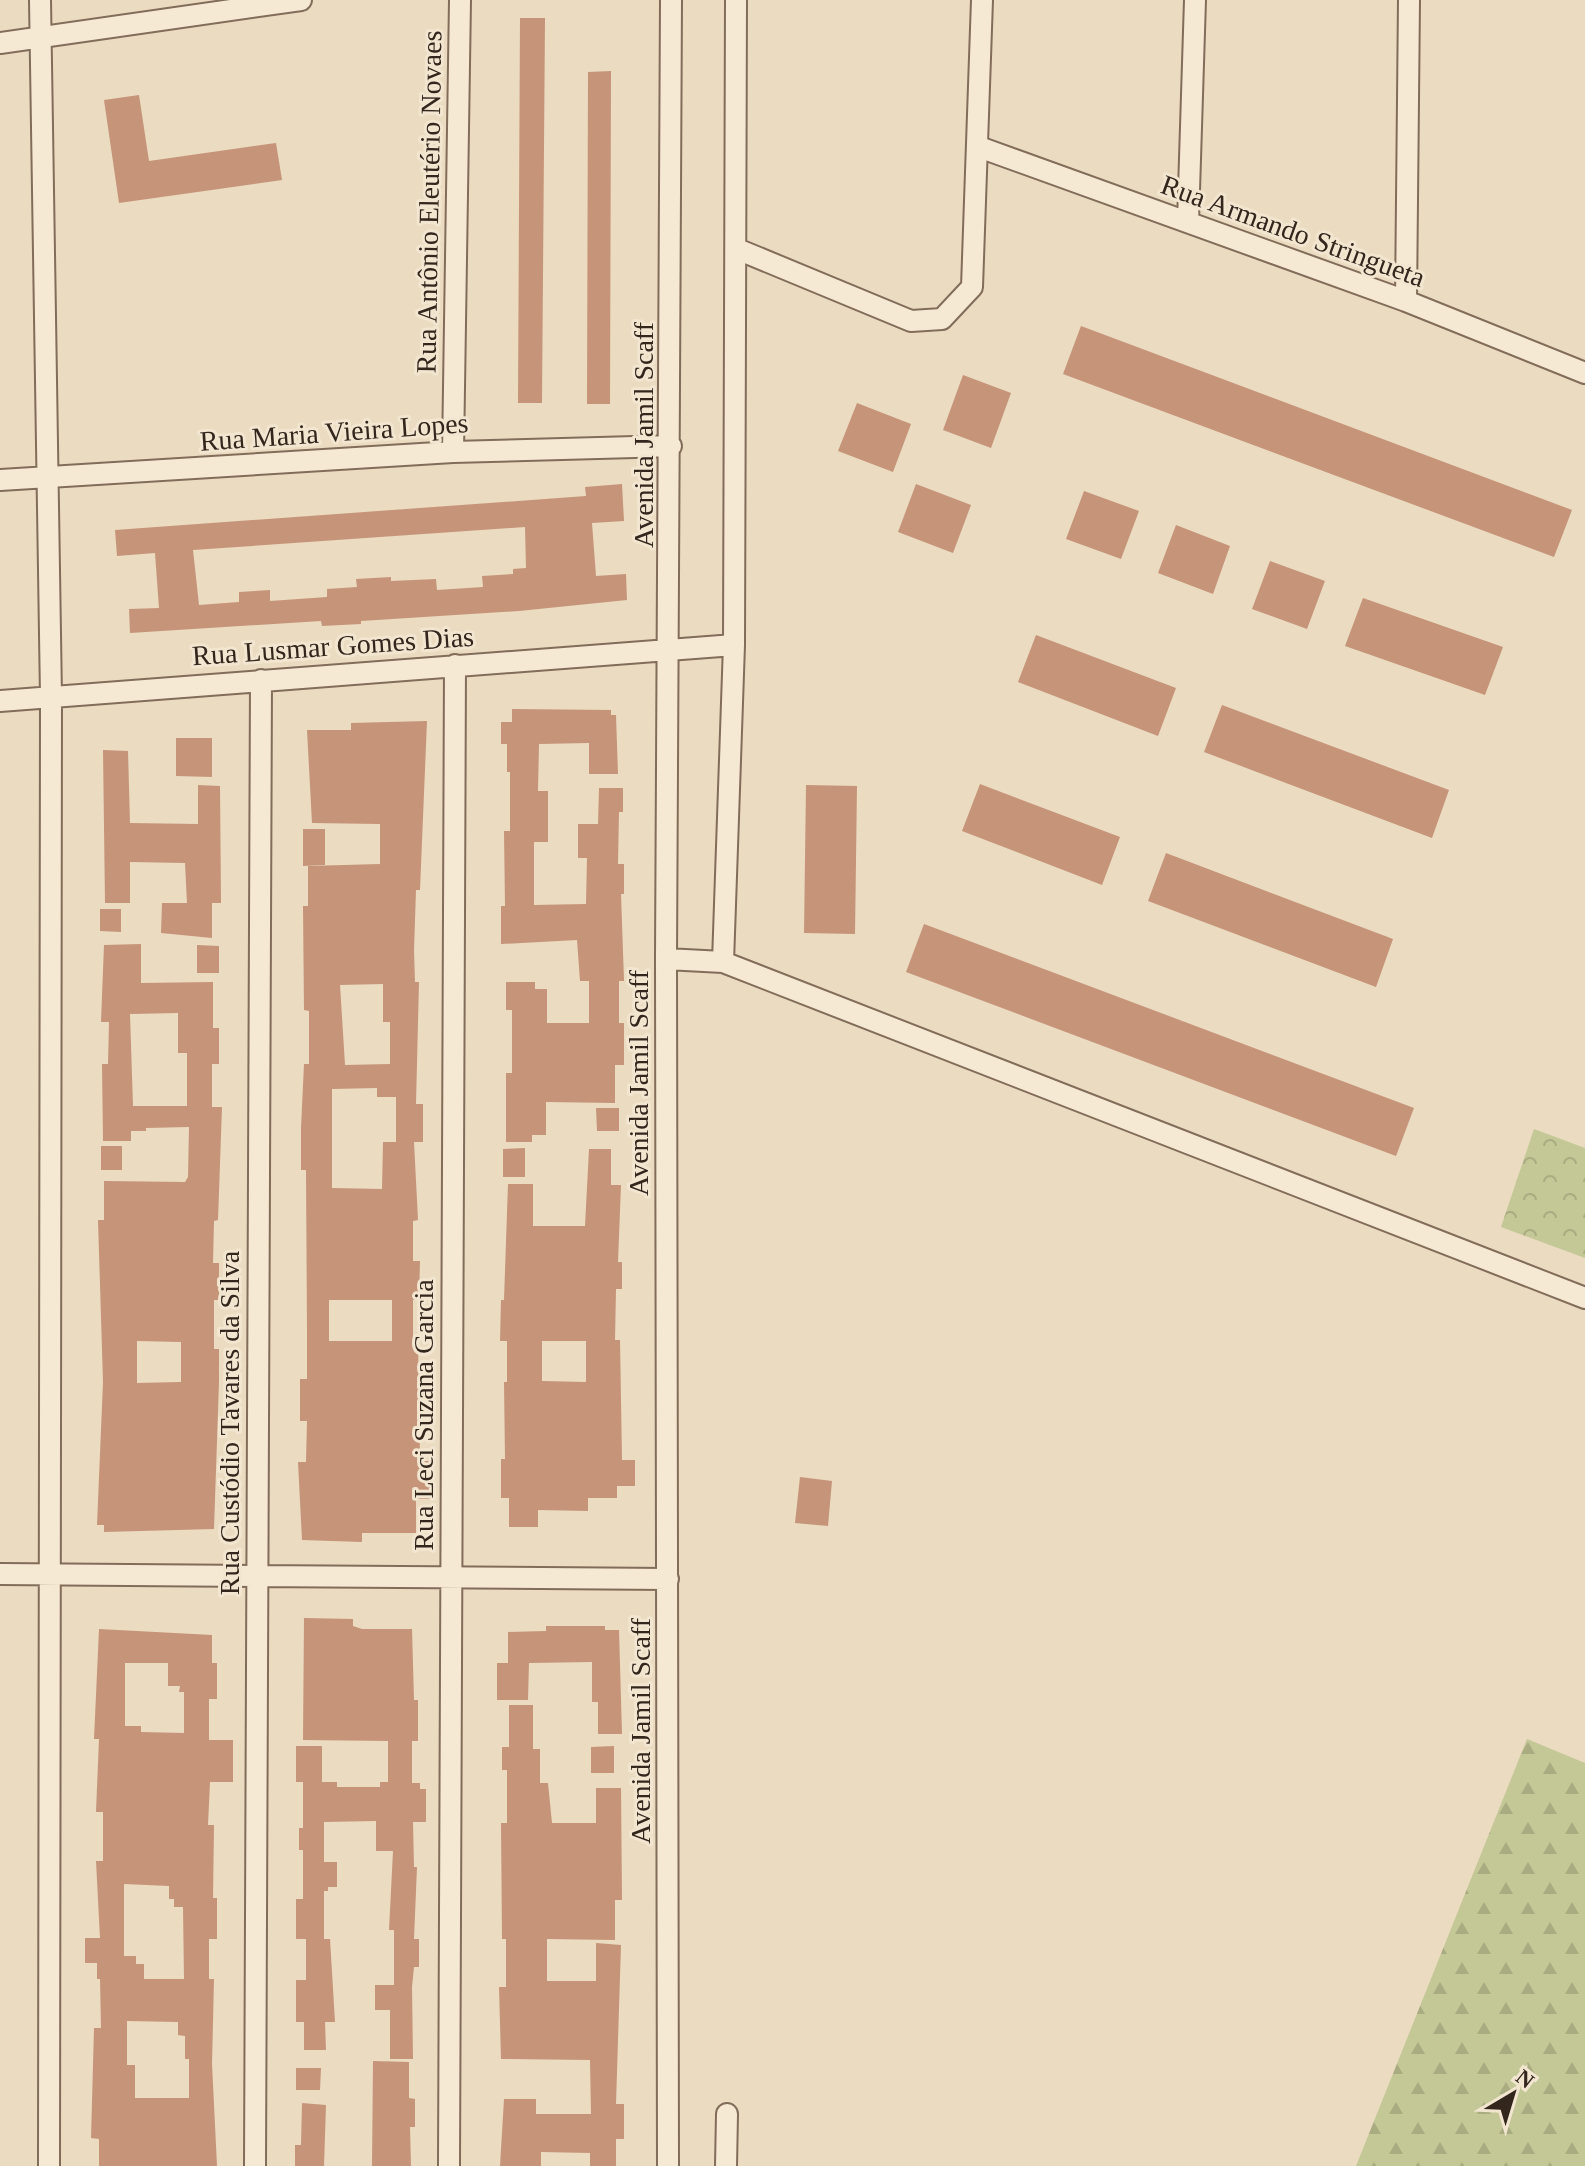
<svg xmlns="http://www.w3.org/2000/svg" width="1585" height="2166" font-family="Georgia,serif">
<style>
.forest{fill:url(#forest-firs)}
.park{fill:url(#park-crowns)}
.building{fill:#c69479;fill-rule:evenodd}
.lines{fill:none;stroke-linecap:round;stroke-linejoin:round}
.minor-casing{stroke:#826c5a;stroke-width:24}
.minor{stroke:#f6e9d3;stroke-width:20}
.labels{text-anchor:middle;dominant-baseline:central;stroke-width:6;stroke-linejoin:round;paint-order:stroke}
.street-label{font-size:28px;fill:#33261d;stroke:#f2e6d0}
</style>
<defs>
<pattern id="forest-firs" width="22" height="20" patternUnits="userSpaceOnUse" patternTransform="scale(2)"><rect width="22" height="20" fill="#c4c796"/><path d="M5 1l3.5 6h-7zM16 11l3.5 6h-7z" fill="#a9ab81"/></pattern>
<pattern id="park-crowns" width="20" height="18" patternUnits="userSpaceOnUse" patternTransform="scale(2)"><rect width="20" height="18" fill="#c4c796"/><path d="M2 6a3 3 0 1 1 6 0M12 15a3 3 0 1 1 6 0" fill="none" stroke="#a9ab81"/></pattern>
</defs>
<rect width="100%" height="100%" fill="#eadbc1"/>
<path class="forest" d="M 1527,1739 L 1585,1763 L 1585,2166 L 1356,2166 Z"/>
<path class="park" d="M 1534,1129 L 1585,1148 L 1585,1258 L 1501,1227 Z"/>
<path class="building" d="M 520,18 L 545,18 L 542,403 L 518,403 Z
M 611,71 L 610,404 L 587,404 L 588,72 Z
M 139,95 L 149,161 L 276,143 L 282,180 L 119,203 L 104,100 Z
M 1081,326 L 1572,510 L 1554,557 L 1063,374 Z
M 963,375 L 1011,393 L 991,448 L 943,430 Z
M 857,403 L 911,424 L 893,472 L 838,451 Z
M 622,484 L 624,521 L 592,523 L 596,576 L 626,574 L 627,600 L 519,611 L 361,621 L 361,624 L 322,626 L 321,621 L 130,633 L 129,609 L 159,608 L 155,553 L 117,556 L 115,530 L 586,496 L 585,487 ZM 525,527 L 526,568 L 513,569 L 513,574 L 482,576 L 483,587 L 437,590 L 436,579 L 391,581 L 391,577 L 356,579 L 357,587 L 327,589 L 327,597 L 270,601 L 270,590 L 239,592 L 239,602 L 199,605 L 193,550 Z
M 916,484 L 971,505 L 953,553 L 898,532 Z
M 1084,491 L 1139,511 L 1121,559 L 1066,539 Z
M 1176,525 L 1230,546 L 1213,594 L 1158,573 Z
M 1270,561 L 1325,581 L 1307,629 L 1252,609 Z
M 1363,598 L 1503,647 L 1485,695 L 1345,646 Z
M 1036,635 L 1176,688 L 1158,736 L 1018,682 Z
M 1222,705 L 1449,790 L 1432,838 L 1204,752 Z
M 512,709 L 611,710 L 611,715 L 616,715 L 618,774 L 589,774 L 589,743 L 539,744 L 538,791 L 548,791 L 548,842 L 534,842 L 534,905 L 586,904 L 587,858 L 578,858 L 578,824 L 598,824 L 599,788 L 623,788 L 623,812 L 619,812 L 618,864 L 624,864 L 624,894 L 621,894 L 624,981 L 619,981 L 619,1023 L 624,1023 L 624,1065 L 615,1065 L 615,1103 L 546,1102 L 546,1135 L 532,1135 L 532,1142 L 506,1142 L 506,1073 L 512,1073 L 512,1010 L 506,1010 L 506,982 L 535,982 L 535,989 L 547,989 L 547,1023 L 589,1023 L 589,981 L 580,981 L 577,940 L 501,944 L 501,906 L 505,906 L 504,831 L 510,831 L 510,772 L 507,772 L 507,744 L 501,744 L 501,722 L 512,722 Z
M 427,721 L 420,890 L 416,890 L 414,950 L 415,982 L 419,982 L 416,1104 L 423,1104 L 423,1142 L 414,1142 L 418,1220 L 413,1221 L 413,1261 L 420,1261 L 419,1300 L 413,1300 L 413,1341 L 418,1341 L 420,1461 L 434,1461 L 433,1499 L 416,1499 L 416,1533 L 362,1533 L 362,1542 L 302,1540 L 298,1462 L 306,1462 L 307,1421 L 300,1421 L 300,1379 L 307,1379 L 307,1329 L 306,1170 L 301,1170 L 301,1128 L 304,1064 L 309,1064 L 309,1011 L 304,1010 L 303,906 L 308,906 L 308,866 L 380,864 L 380,824 L 312,823 L 307,730 L 351,730 L 351,723 ZM 383,984 L 383,1022 L 390,1022 L 390,1064 L 345,1065 L 340,985 ZM 377,1088 L 377,1097 L 396,1097 L 396,1142 L 408,1142 L 383,1142 L 382,1189 L 332,1188 L 332,1089 ZM 329,1300 L 392,1300 L 392,1341 L 329,1341 Z
M 176,738 L 212,738 L 212,777 L 176,776 Z
M 103,750 L 128,751 L 130,823 L 198,824 L 198,785 L 220,786 L 221,903 L 212,903 L 212,938 L 161,933 L 162,903 L 187,903 L 185,863 L 130,862 L 130,903 L 105,903 Z
M 980,784 L 1120,837 L 1102,885 L 962,831 Z
M 806,785 L 857,786 L 855,934 L 804,933 Z
M 303,829 L 325,829 L 325,865 L 303,866 Z
M 1166,853 L 1393,939 L 1376,987 L 1148,901 Z
M 100,909 L 121,909 L 121,932 L 100,931 Z
M 924,924 L 1414,1108 L 1396,1156 L 906,972 Z
M 141,944 L 141,983 L 213,982 L 213,1028 L 219,1028 L 219,1064 L 212,1064 L 212,1107 L 222,1107 L 218,1220 L 214,1221 L 213,1263 L 219,1263 L 219,1300 L 214,1300 L 214,1349 L 219,1349 L 219,1382 L 214,1529 L 104,1532 L 104,1525 L 97,1525 L 103,1382 L 98,1220 L 104,1220 L 104,1181 L 185,1182 L 188,1177 L 189,1127 L 146,1128 L 146,1131 L 131,1131 L 131,1141 L 103,1141 L 102,1064 L 108,1064 L 109,1022 L 101,1022 L 104,945 ZM 178,1013 L 178,1053 L 187,1053 L 187,1106 L 133,1106 L 130,1014 ZM 137,1341 L 181,1342 L 181,1382 L 137,1383 Z
M 197,945 L 219,946 L 219,973 L 197,973 Z
M 596,1108 L 619,1108 L 619,1131 L 597,1131 Z
M 101,1146 L 122,1146 L 122,1170 L 101,1170 Z
M 525,1148 L 525,1177 L 503,1177 L 503,1149 Z
M 589,1149 L 611,1149 L 611,1185 L 621,1185 L 618,1262 L 622,1262 L 622,1289 L 616,1289 L 615,1340 L 620,1340 L 622,1460 L 635,1460 L 635,1486 L 617,1486 L 617,1498 L 588,1498 L 588,1511 L 538,1510 L 538,1527 L 509,1527 L 509,1498 L 501,1498 L 501,1459 L 505,1459 L 504,1382 L 507,1382 L 507,1341 L 500,1341 L 501,1300 L 504,1300 L 508,1184 L 533,1184 L 533,1226 L 585,1226 ZM 542,1341 L 586,1341 L 586,1382 L 542,1381 Z
M 800,1477 L 832,1481 L 828,1526 L 795,1523 Z
M 304,1618 L 353,1619 L 353,1626 L 362,1629 L 412,1629 L 414,1700 L 418,1700 L 418,1741 L 412,1741 L 412,1783 L 420,1783 L 420,1789 L 426,1789 L 426,1822 L 413,1822 L 414,1867 L 417,1867 L 414,1939 L 419,1939 L 419,1967 L 414,1967 L 412,1987 L 413,2059 L 390,2059 L 390,2010 L 375,2010 L 375,1985 L 394,1985 L 394,1930 L 389,1930 L 393,1851 L 376,1851 L 376,1821 L 324,1822 L 324,1862 L 337,1862 L 337,1887 L 328,1887 L 328,1891 L 324,1891 L 324,1939 L 296,1939 L 296,1899 L 303,1899 L 303,1850 L 299,1850 L 299,1828 L 303,1828 L 303,1782 L 296,1782 L 296,1746 L 322,1746 L 322,1782 L 337,1782 L 337,1787 L 380,1787 L 380,1782 L 388,1782 L 388,1741 L 303,1740 Z
M 546,1626 L 605,1626 L 605,1630 L 619,1630 L 622,1734 L 598,1734 L 598,1702 L 592,1702 L 592,1662 L 529,1663 L 528,1700 L 497,1700 L 497,1663 L 508,1663 L 508,1632 L 546,1631 Z
M 99,1629 L 212,1635 L 212,1663 L 217,1663 L 217,1699 L 209,1699 L 209,1740 L 233,1740 L 233,1782 L 210,1782 L 208,1825 L 214,1825 L 213,1898 L 217,1898 L 217,1939 L 209,1939 L 209,1979 L 214,1979 L 212,2064 L 217,2166 L 99,2166 L 99,2139 L 91,2138 L 94,2028 L 101,2028 L 100,1979 L 97,1979 L 97,1963 L 85,1963 L 85,1938 L 100,1938 L 96,1861 L 103,1861 L 103,1812 L 96,1812 L 99,1739 L 94,1739 ZM 125,1663 L 168,1663 L 168,1686 L 180,1686 L 179,1692 L 184,1692 L 184,1733 L 141,1732 L 141,1726 L 125,1726 ZM 124,1884 L 169,1886 L 169,1899 L 174,1899 L 174,1907 L 183,1907 L 184,1979 L 144,1979 L 144,1964 L 136,1964 L 136,1956 L 124,1956 ZM 127,2021 L 178,2022 L 178,2035 L 185,2036 L 185,2059 L 189,2059 L 189,2098 L 135,2098 L 135,2065 L 127,2065 Z
M 509,1705 L 533,1705 L 533,1749 L 540,1749 L 540,1783 L 548,1783 L 552,1823 L 596,1823 L 596,1788 L 621,1788 L 622,1900 L 615,1900 L 615,1940 L 547,1939 L 547,1981 L 596,1981 L 596,1943 L 621,1945 L 616,2104 L 624,2104 L 624,2139 L 616,2139 L 616,2166 L 590,2166 L 590,2153 L 541,2152 L 541,2166 L 500,2166 L 504,2099 L 536,2099 L 536,2114 L 591,2114 L 590,2060 L 501,2059 L 499,1987 L 506,1987 L 506,1939 L 502,1939 L 501,1823 L 507,1823 L 507,1770 L 502,1770 L 502,1747 L 509,1747 Z
M 614,1746 L 614,1773 L 591,1773 L 591,1747 Z
M 306,1939 L 330,1939 L 335,2022 L 325,2022 L 326,2050 L 304,2050 L 304,2022 L 296,2022 L 296,1980 L 306,1980 Z
M 373,2061 L 409,2062 L 409,2098 L 415,2099 L 415,2127 L 410,2127 L 411,2166 L 372,2166 Z
M 296,2068 L 321,2068 L 320,2090 L 296,2090 Z
M 302,2103 L 326,2105 L 324,2166 L 295,2166 L 295,2145 L 301,2145 Z"/>
<g class="lines">
<g class="minor-casing">
<path id="minor" d="M 40,0 L 51,697 L 49,2166
M 0,43 L 301,0
M 979,147 L 1406,301 L 1585,373
M 1188,222 L 1195,0
M 737,249 L 911,321 L 942,319 L 972,287 L 982,0
M 1406,301 L 1409,0
M 453,452 L 460,0
M 0,480 L 453,452 L 671,446
M 0,701 L 734,645
M 666,959 L 723,962 L 1585,1298
M 723,962 L 734,645 L 736,0
M 0,1574 L 668,1579
M 255,2166 L 261,680
M 449,2166 L 455,665
M 668,2166 L 666,959 L 671,0
M 726,2166 L 727,2114"/>
</g>
<use href="#minor" class="minor"/>
</g>
<g class="labels">
<g class="street-label">
<text transform="translate(429 202) rotate(-89)">Rua Antônio Eleutério Novaes</text>
<text transform="translate(1293 231) rotate(20)">Rua Armando Stringueta</text>
<text transform="translate(334 432) rotate(-4)">Rua Maria Vieira Lopes</text>
<text transform="translate(643 435) rotate(-90)">Avenida Jamil Scaff</text>
<text transform="translate(333 646) rotate(-4)">Rua Lusmar Gomes Dias</text>
<text transform="translate(638 1083) rotate(-90)">Avenida Jamil Scaff</text>
<text transform="translate(423 1415) rotate(-90)">Rua Leci Suzana Garcia</text>
<text transform="translate(229 1423) rotate(-90)">Rua Custódio Tavares da Silva</text>
<text transform="translate(640 1731) rotate(-90)">Avenida Jamil Scaff</text>
</g>
</g>
<g transform="translate(1513 2094) rotate(38)" stroke="#f2e6d0" stroke-width="6" paint-order="stroke">
<path d="M0-6L14 30L0 20L-14 30Z" fill="#33261d"/>
<text y="-12" font-size="22" font-weight="bold" text-anchor="middle" fill="#33261d">N</text>
</g>
</svg>
